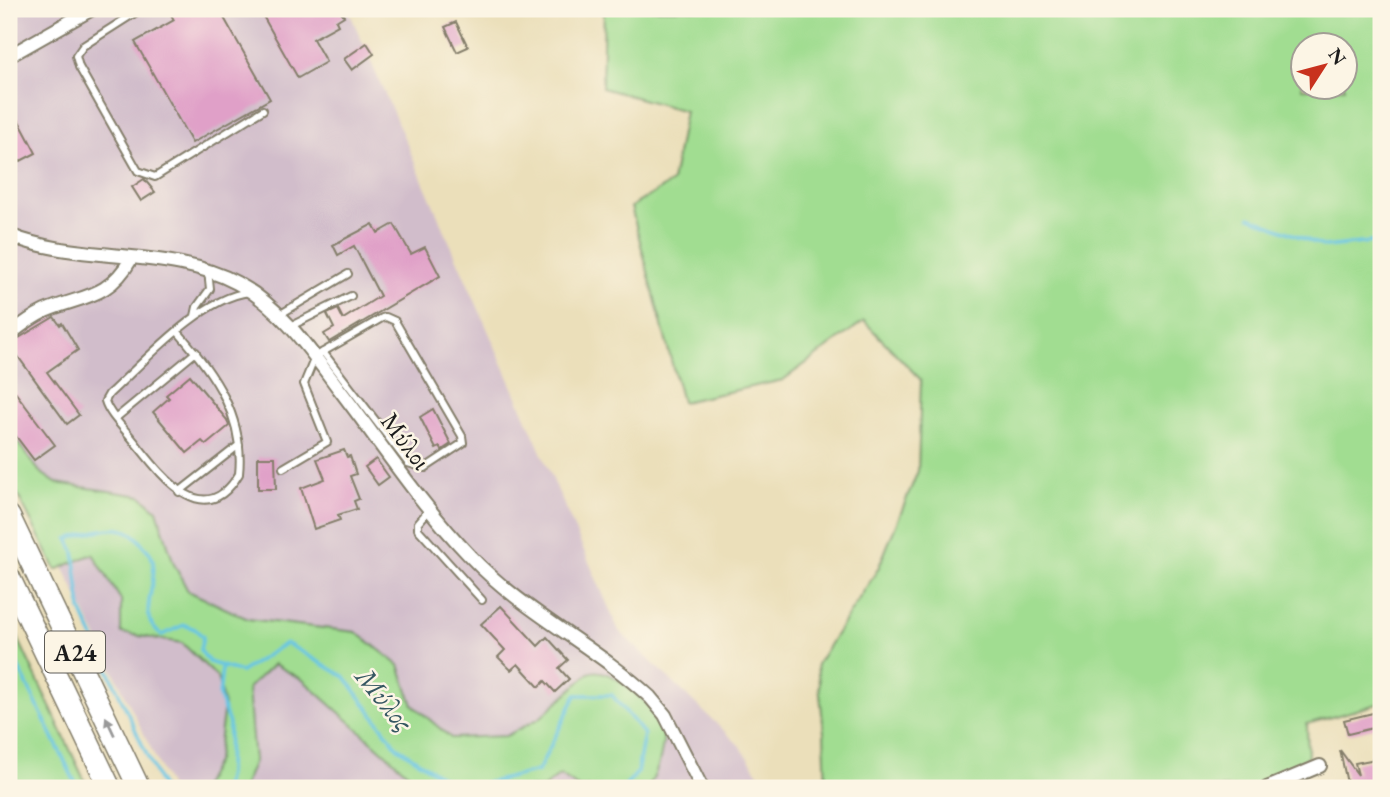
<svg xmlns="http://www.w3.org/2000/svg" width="1390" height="797" font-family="'EB Garamond',serif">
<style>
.industrial{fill:#d1bdcb}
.green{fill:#a1dd91;stroke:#5e7c56;stroke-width:2;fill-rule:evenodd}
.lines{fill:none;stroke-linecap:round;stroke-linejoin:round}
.stream{stroke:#66c5e4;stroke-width:3.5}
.building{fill:#e0a0c8}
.lane-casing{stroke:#847e6b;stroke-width:10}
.street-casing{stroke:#847e6b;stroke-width:16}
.highway-casing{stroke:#847e6b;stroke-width:24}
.lane{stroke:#fff;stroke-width:6}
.street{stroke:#fff;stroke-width:12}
.highway{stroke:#fff;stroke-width:21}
.oneway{fill:#999}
.labels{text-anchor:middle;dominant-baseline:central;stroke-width:5;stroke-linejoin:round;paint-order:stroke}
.shield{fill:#fcf5e5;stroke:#5f5d58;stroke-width:2}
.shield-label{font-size:24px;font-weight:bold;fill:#1c1c1c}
.street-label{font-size:26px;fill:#1c1c1c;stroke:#fcf5e5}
.water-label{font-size:28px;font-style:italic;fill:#365762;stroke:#fcf5e5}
</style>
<rect width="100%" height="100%" fill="#fcf5e5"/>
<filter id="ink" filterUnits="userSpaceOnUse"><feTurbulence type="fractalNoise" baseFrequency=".0143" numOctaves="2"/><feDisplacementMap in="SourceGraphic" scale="14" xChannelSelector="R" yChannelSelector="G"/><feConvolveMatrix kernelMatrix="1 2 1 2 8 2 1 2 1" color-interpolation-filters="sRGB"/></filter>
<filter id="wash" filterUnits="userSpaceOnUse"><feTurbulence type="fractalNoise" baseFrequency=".00686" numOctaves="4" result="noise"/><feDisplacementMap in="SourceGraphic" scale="28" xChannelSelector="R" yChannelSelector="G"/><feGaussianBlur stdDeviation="1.57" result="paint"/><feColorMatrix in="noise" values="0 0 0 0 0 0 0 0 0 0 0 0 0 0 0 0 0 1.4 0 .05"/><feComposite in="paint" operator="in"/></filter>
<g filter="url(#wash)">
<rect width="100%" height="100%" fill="#ebdfba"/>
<path class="industrial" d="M 9,9 L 348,9 L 619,631 L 739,745 L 769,788 L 170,788 L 9,455 Z"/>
<path class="green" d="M 604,9 L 1381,9 L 1381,703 L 1307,724 L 1308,757 L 1253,788 L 826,788 L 824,733 L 817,664 L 878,569 L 918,471 L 921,380 L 864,321 L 783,380 L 682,402 L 631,207 L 672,182 L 685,111 L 602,88 ZM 1302,46 L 1344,46 L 1344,88 L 1302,88 Z
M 9,431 L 40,472 L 56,483 L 141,496 L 157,510 L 174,564 L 188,591 L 248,619 L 356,632 L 399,665 L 413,705 L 451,738 L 506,736 L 540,718 L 589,673 C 611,663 651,707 665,723 C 663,747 661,767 648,788 L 579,788 L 560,775 L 543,788 L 424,788 L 303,680 L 274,664 L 248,688 L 254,761 L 243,788 L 202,788 L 217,760 L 224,705 L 217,677 L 182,643 L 121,633 L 121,600 L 93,554 L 56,570 L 9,478 Z
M 9,619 L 88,788 L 9,788 Z"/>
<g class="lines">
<path class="stream" d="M 1250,217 L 1325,247 L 1381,241
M 9,648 L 78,788
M 222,667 L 219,696 L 229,724 L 228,773 L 225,788
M 162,788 L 81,610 L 74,551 L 68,539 C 94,532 126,517 143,545 C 145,548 148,550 150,553 C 164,581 131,616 162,635 L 184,625 L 195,629 L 203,637 L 200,650 L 209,662 L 241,672 L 286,643 L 345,677 L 397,747 L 458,788
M 466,788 L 538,771 L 576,695 L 612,695 L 644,734 L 637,773 L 624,788"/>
</g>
<g id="blocks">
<path class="building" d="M 168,9 L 219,9 L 270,99 L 192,143 L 135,42 L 174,20 Z
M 259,9 L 339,9 L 344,16 L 336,21 L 338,25 L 313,39 L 326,62 L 298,78 Z
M 456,22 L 468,47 L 457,52 L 445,27 Z
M 367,43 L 374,54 L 352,70 L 344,59 Z
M 9,102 L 36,153 L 9,167 Z
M 144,179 L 155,192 L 141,201 L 132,187 Z
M 373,224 L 378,233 L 394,224 L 411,254 L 425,247 L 440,276 L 329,342 L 324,334 L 334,328 L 327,314 L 338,309 L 343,319 L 380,296 L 354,246 L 338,255 L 333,245 Z
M 54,317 L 60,325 L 62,323 L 78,350 L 47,372 L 79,415 L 67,424 L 9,344 Z
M 190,375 L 227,420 L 229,426 L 206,445 L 202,441 L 187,453 L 153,412 L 169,398 L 166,395 Z
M 9,384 L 55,445 L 34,460 L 9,427 Z
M 433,409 L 451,444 L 442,450 L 440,447 L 436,449 L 420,417 Z
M 344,450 L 347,457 L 350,456 L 356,474 L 350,476 L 359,499 L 354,501 L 357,509 L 338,515 L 340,520 L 314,529 L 301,488 L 325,479 L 317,459 Z
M 258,457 L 275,457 L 276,489 L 258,489 Z
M 376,459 L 389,477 L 378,485 L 365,467 Z
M 501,606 L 538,646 L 547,637 L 568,660 L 559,668 L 569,679 L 555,692 L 545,681 L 539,687 L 518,664 L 511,670 L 498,657 L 505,650 L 481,624 Z
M 1381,711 L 1381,726 L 1348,734 L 1344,720 Z
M 1340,750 L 1358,775 L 1355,763 L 1381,758 L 1381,782 L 1348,788 Z"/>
</g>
</g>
<g filter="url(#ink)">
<use href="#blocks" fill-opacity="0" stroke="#847e6b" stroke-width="2"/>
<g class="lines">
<g class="lane-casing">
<path id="lane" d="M 141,9 L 83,46 L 76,56 L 79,67 L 138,171 L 155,177 L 263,110
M 279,315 L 348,274
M 195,316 L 197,307 L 210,289 L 208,271
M 291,326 L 351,296
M 178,332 C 214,373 245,417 239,474 C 203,535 159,472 134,441 C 125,429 109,415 105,401 L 109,394 C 145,361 201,298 249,292
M 116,418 L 196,352
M 283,468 L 327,442 L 304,384 L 315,357 L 323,352 L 382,318 L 386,317 L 395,321 L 462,436 L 463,443 L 425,468 L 408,463 L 323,352
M 179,492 L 239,445
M 429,510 L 418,523 L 418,529 L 482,600"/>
</g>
<g class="street-casing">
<path id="street" d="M 9,56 L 92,9
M 9,235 C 79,264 172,247 237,283 C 280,306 310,350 339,389 C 382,445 421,505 470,556 C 523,612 594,645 650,697 L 665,715 L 702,788
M 9,335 C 20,326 32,317 45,311 C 83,295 108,299 131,259
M 1267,788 L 1320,766"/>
</g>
<g class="highway-casing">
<path id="highway" d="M 9,516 L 139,788
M 9,577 L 110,788"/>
</g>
<use href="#lane" class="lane"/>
<use href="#street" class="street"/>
<use href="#highway" class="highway"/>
</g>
<defs><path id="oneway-solid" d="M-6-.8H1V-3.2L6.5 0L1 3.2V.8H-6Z" transform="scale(1.75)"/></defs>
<use class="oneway" href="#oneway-solid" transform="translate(110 726) rotate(-115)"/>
</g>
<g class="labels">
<rect class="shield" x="45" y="631.5" width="60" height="41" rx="5"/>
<g class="shield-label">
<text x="75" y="652">Α24</text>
</g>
<g class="street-label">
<text transform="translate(406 441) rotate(53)">Μύλοι</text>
</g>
<g class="water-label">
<text transform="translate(385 699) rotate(51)">Μύλος</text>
</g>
</g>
<rect width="1390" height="797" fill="none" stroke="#fcf5e5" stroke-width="35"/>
<g transform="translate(1324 66) rotate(54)"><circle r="33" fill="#fcf5e5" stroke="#a29e95" stroke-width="2"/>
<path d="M0-5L12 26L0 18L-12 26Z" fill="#c8321e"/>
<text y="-10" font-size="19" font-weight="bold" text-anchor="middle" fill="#1c1c1c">N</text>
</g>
</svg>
